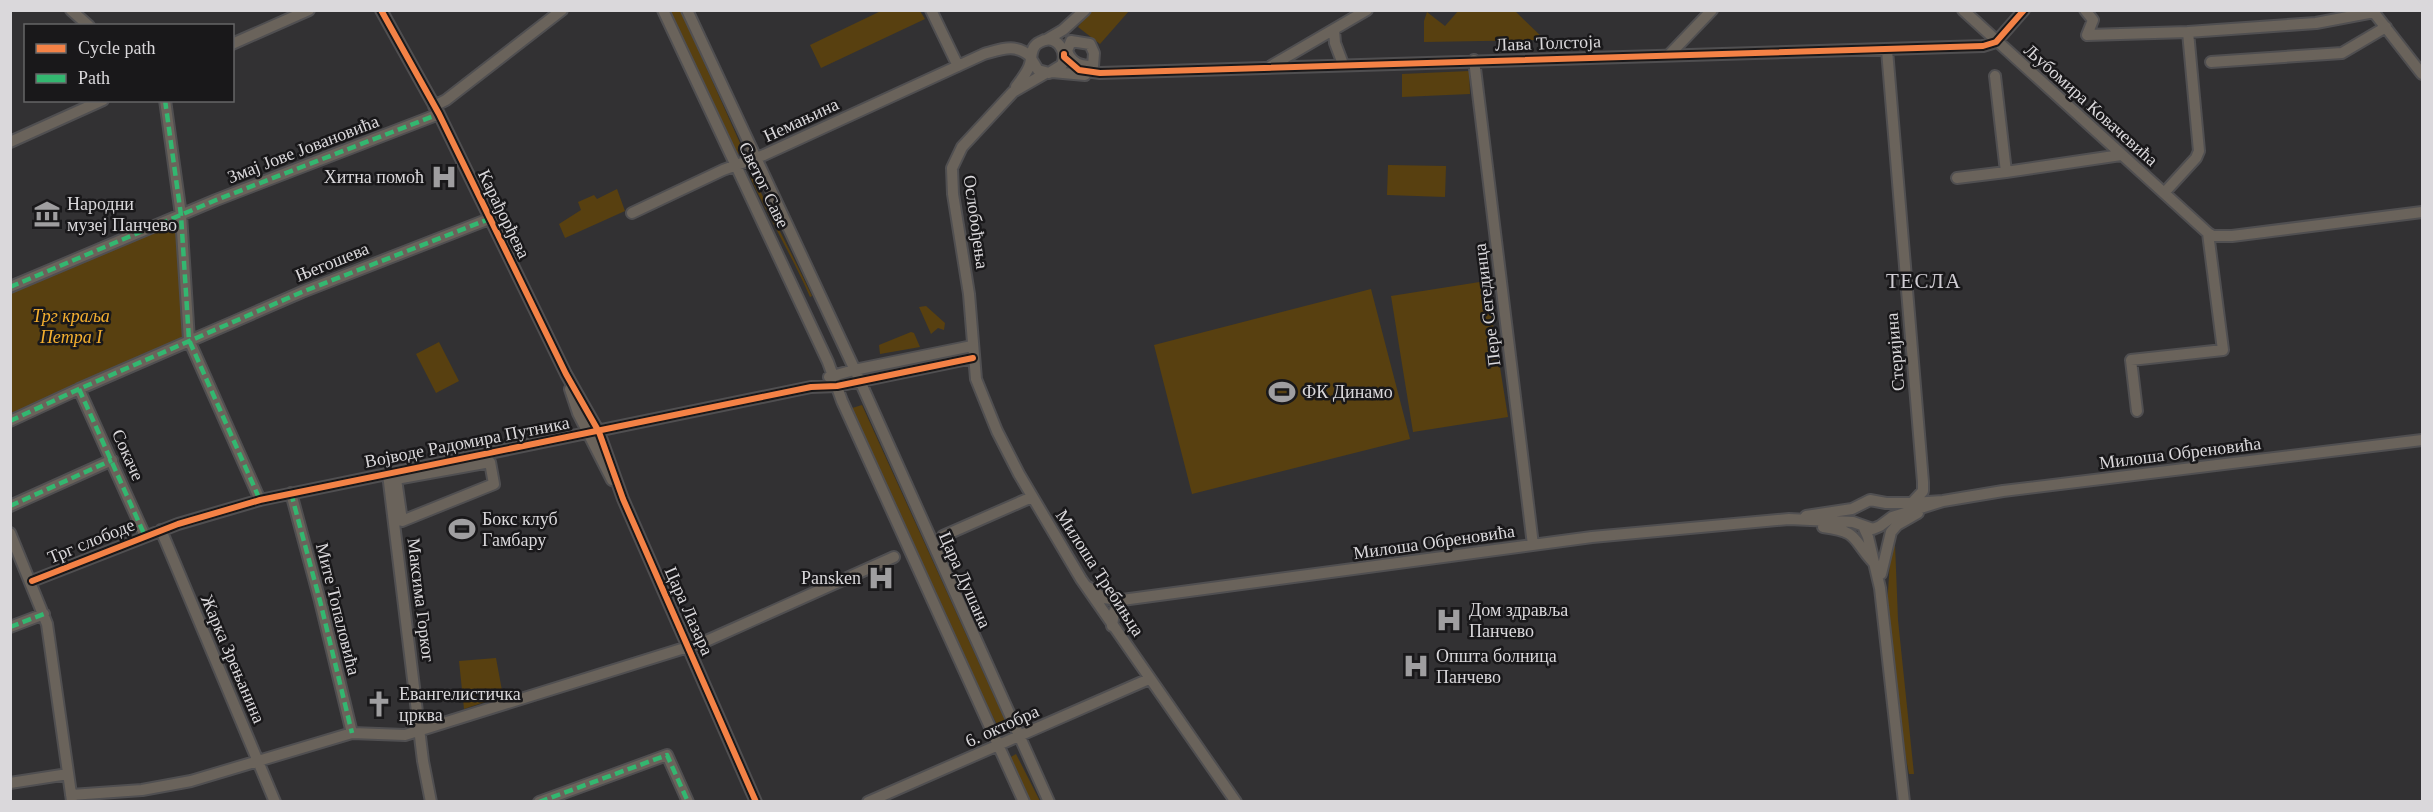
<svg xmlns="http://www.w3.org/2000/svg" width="2433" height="812" font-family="Georgia,serif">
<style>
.green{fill:#584010}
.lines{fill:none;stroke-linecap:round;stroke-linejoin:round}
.minor-casing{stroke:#504f51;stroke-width:14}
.minor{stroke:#6a635b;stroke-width:10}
.quiet{stroke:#33b770;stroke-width:4.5;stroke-dasharray:9 4.5;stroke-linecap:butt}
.cycleway-casing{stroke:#19181a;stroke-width:10}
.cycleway{stroke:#f48246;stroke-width:6}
.labels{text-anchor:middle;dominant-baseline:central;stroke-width:5;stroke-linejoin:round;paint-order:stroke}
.street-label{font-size:18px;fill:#dad8db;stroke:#19181a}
.poi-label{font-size:18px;fill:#dad8db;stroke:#19181a;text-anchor:start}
.park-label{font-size:18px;font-style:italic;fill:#f5b030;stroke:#19181a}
.quarter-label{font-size:21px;letter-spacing:1.5px;fill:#d0cdd3;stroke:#19181a}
</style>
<rect width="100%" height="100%" fill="#323133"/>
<path class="green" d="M 883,10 L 920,11 L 925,19 L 821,68 L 810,45 Z
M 1459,10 L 1515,11 L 1545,40 L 1424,42 L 1424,21 L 1427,12 L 1445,26 Z
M 667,11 L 681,11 L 744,152 L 739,154 L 736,151 Z
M 1090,11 L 1129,11 L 1100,44 L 1078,27 Z
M 1469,71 L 1470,94 L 1402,97 L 1402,74 Z
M 1388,165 L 1446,166 L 1445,197 L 1387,195 Z
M 753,175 C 771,216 793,255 812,296 L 810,297 C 792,256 769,218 750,177 Z
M 617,189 L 625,211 L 565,238 L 559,224 L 581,210 L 578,202 L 594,195 L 597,199 Z
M 181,215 L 189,340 L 11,419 L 11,287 Z
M 1486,281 L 1508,417 L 1413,432 L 1391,296 Z
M 1371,289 L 1410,439 L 1192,494 L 1154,345 Z
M 926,306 L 945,323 L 944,330 L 938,328 L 931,334 L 919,307 Z
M 911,332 L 914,333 L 920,347 L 880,354 L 879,345 Z
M 439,342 L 459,381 L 436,393 L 416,354 Z
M 862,405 L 1009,729 L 1001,732 L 976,685 L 849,409 Z
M 1895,544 L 1898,620 L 1914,774 L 1909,774 L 1898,716 L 1887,607 L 1891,545 Z
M 496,658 L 503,696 L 464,709 L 459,661 Z
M 1016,754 L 1040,801 L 1028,801 L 1009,758 Z"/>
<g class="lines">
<g class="minor-casing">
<path id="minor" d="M 71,10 L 89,26
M 381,10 L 439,114 L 566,374 L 599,432 L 623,499 L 756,802
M 663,10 L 828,362 L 842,401 L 1024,802
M 687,10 L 860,381 L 1049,802
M 931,10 L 958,66
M 1963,10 L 2208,233 L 2213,236 L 2232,236 L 2422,212
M 2085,10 L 2093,20 L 2087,35 L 2188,32 L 2316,23 L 2374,12
M 2372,10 L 2422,74
M 1334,30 L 1335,43 L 1343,64
M 1046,40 L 1063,30 L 1085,10
M 1071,41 L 1090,44 L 1094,53 L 1093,66 C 1081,66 1072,64 1067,51 Z
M 232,44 L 309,10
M 1887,50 L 1923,482 L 1923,491 L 1912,503
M 1669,55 L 1712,10
M 1064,57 L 1079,70 L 1100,73 L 1983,46 L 1996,42 L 2024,10
M 1474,60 L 1533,545
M 2211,62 L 2342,53 L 2386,27
M 1271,66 L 1367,10
M 1052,72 L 1085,75
M 1046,73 L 1013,92 L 962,147 L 952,168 L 953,194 L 969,294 L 976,379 L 997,431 L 1019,474 L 1081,579 L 1236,802
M 1995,76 L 2006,172 L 2121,155
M 1016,87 C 1021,80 1026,74 1029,67 C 1033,58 1029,47 1040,42 C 1056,33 1068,51 1062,65 L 1049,73 L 1038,70 L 1032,60
M 165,100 L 181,215 L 189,340 L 260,500
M 434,106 L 446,100 L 562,10
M 10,142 L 103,100
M 1957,178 L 2006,172
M 2164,193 L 2196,158 L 2199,151 L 2188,32
M 632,213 L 723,170 L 764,155 L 984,54 C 1002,49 1016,43 1031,57
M 10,287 L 216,200 L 439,114
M 829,377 L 854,370 L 972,346
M 79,389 L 145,536
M 570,389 L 578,413 L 612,480
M 2137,411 L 2131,360 L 2223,350 L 2208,233
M 10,421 L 79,389 L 302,292 L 489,219
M 490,462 L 494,484 L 402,521 L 396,479 Z
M 388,474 L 423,761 L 431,802
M 291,493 L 320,601 L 352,733
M 10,506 L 112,460
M 1806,516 L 1852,509 L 1870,500 L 1886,503 L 1912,503 L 1943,501 L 2003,491 L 2422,440
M 1863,526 L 1868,537 L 1880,588 L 1904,802
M 1823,527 C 1859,532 1851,537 1873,562
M 161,530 L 275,802
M 10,533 L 47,624 L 72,801
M 943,536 L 1032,497
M 1881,574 L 1891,532 L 1897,525 L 1918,513
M 32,581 L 178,524 L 260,500 L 811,387 L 837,386 L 973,358
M 1088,587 L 1103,598 L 1122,600 L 1592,537 L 1789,519 L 1853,522 L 1873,529 L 1880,526 L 1892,517 L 1943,501
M 1112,626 L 1114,612 L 1122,600
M 10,627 L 44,614
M 10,783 L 68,774
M 71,795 L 142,790 L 191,781 L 352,733 L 405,735 L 704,642 L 894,557
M 539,802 L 667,755 L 688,802
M 868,802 L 1149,679"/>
</g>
<use href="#minor" class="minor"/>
<path class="quiet" d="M 165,100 L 181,215 L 189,340 L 260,500
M 10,287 L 216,200 L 439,114
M 79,389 L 145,536
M 10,421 L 79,389 L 302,292 L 489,219
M 291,493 L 320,601 L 352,733
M 10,506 L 112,460
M 10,627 L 44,614
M 539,802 L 667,755 L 688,802"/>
<g class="cycleway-casing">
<path id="cycleway" d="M 381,10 L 439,114 L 566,374 L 599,432 L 623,499 L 756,802
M 1064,54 L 1064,57 L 1079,70 L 1100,73 L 1983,46 L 1996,42 L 2024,10
M 32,581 L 178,524 L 260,500 L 811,387 L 837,386 L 973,358"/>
</g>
<use href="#cycleway" class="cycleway"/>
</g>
<defs>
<g id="hospital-bare" transform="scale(2.07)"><path d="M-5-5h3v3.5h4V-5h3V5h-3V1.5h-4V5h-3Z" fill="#9f9ea0" stroke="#19181a" stroke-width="2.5" paint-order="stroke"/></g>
<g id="museum-bare" transform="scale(2.07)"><path d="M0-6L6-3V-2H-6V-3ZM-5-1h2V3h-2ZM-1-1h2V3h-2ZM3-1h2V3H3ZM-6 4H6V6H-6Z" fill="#9f9ea0" stroke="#19181a" stroke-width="2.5" paint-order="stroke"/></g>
<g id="stadium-bare" transform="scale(2.07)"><path d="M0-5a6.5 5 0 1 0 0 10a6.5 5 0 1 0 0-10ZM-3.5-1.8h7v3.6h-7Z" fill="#9f9ea0" stroke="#19181a" stroke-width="2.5" paint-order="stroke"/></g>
<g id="church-bare" transform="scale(2.07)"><path d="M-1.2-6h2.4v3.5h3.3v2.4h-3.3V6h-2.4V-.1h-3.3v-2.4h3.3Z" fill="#9f9ea0" stroke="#19181a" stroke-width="2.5" paint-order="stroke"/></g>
</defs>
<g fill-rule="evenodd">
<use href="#hospital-bare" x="444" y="177"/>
<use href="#museum-bare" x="47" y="214"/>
<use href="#stadium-bare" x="1282" y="392"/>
<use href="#stadium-bare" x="462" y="529"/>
<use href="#hospital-bare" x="881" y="578"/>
<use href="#hospital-bare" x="1449" y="620"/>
<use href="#hospital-bare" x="1416" y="666"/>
<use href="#church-bare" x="379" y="704"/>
</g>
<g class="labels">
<g class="street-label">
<text transform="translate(1548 43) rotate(-2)">Лава Толстоја</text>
<text transform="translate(2091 105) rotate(42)">Љубомира Ковачевића</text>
<text transform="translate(801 120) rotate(-25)">Немањина</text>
<text transform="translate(303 149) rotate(-21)">Змај Јове Јовановића</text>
<text transform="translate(764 185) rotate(64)">Светог Саве</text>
<text transform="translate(504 214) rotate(64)">Карађорђева</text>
<text transform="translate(976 222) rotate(82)">Ослобођења</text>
<text transform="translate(332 262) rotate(-22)">Његошева</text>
<text transform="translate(1487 305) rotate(-97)">Пере Сегединца</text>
<text transform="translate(1895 352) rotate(-95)">Стеријина</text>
<text transform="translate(467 442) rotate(-11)">Војводе Радомира Путника</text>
<text transform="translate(2180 453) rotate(-7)">Милоша Обреновића</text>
<text transform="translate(128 455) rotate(66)">Сокаче</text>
<text transform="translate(91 541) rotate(-22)">Трг слободе</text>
<text transform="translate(1434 542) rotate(-8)">Милоша Обреновића</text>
<text transform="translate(1100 573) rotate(57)">Милоша Требињца</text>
<text transform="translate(965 580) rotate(66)">Цара Душана</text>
<text transform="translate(421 600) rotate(83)">Максима Горког</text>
<text transform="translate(338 609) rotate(76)">Мите Топаловића</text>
<text transform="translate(689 611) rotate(66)">Цара Лазара</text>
<text transform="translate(233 659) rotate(67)">Жарка Зрењанина</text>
<text transform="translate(1002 726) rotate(-24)">6. октобра</text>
</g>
<g class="poi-label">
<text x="424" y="177" text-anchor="end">Хитна помоћ</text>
<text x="67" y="204">Народни<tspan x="67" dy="21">музеј Панчево</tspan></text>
<text x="1302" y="392">ФК Динамо</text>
<text x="482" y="519">Бокс клуб<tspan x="482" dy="21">Гамбару</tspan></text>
<text x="861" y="578" text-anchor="end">Pansken</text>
<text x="1469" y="610">Дом здравља<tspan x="1469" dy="21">Панчево</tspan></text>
<text x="1436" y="656">Општа болница<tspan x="1436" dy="21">Панчево</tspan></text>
<text x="399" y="694">Евангелистичка<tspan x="399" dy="21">црква</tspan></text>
</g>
<g class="park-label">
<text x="71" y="316">Трг краља<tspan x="71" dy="21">Петра I</tspan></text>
</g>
<g class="quarter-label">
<text x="1924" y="281">ТЕСЛА</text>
</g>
</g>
<rect width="2433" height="812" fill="none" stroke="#dad8db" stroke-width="24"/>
<rect x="24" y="24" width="210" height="78" fill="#19181a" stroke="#666567" stroke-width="1.5"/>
<rect x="36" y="44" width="30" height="9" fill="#f48246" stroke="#666567" stroke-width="1.5"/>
<text x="78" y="54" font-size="18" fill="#dad8db">Cycle path</text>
<rect x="36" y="74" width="30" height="9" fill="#33b770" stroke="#666567" stroke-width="1.5"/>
<text x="78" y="84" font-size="18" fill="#dad8db">Path</text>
</svg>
